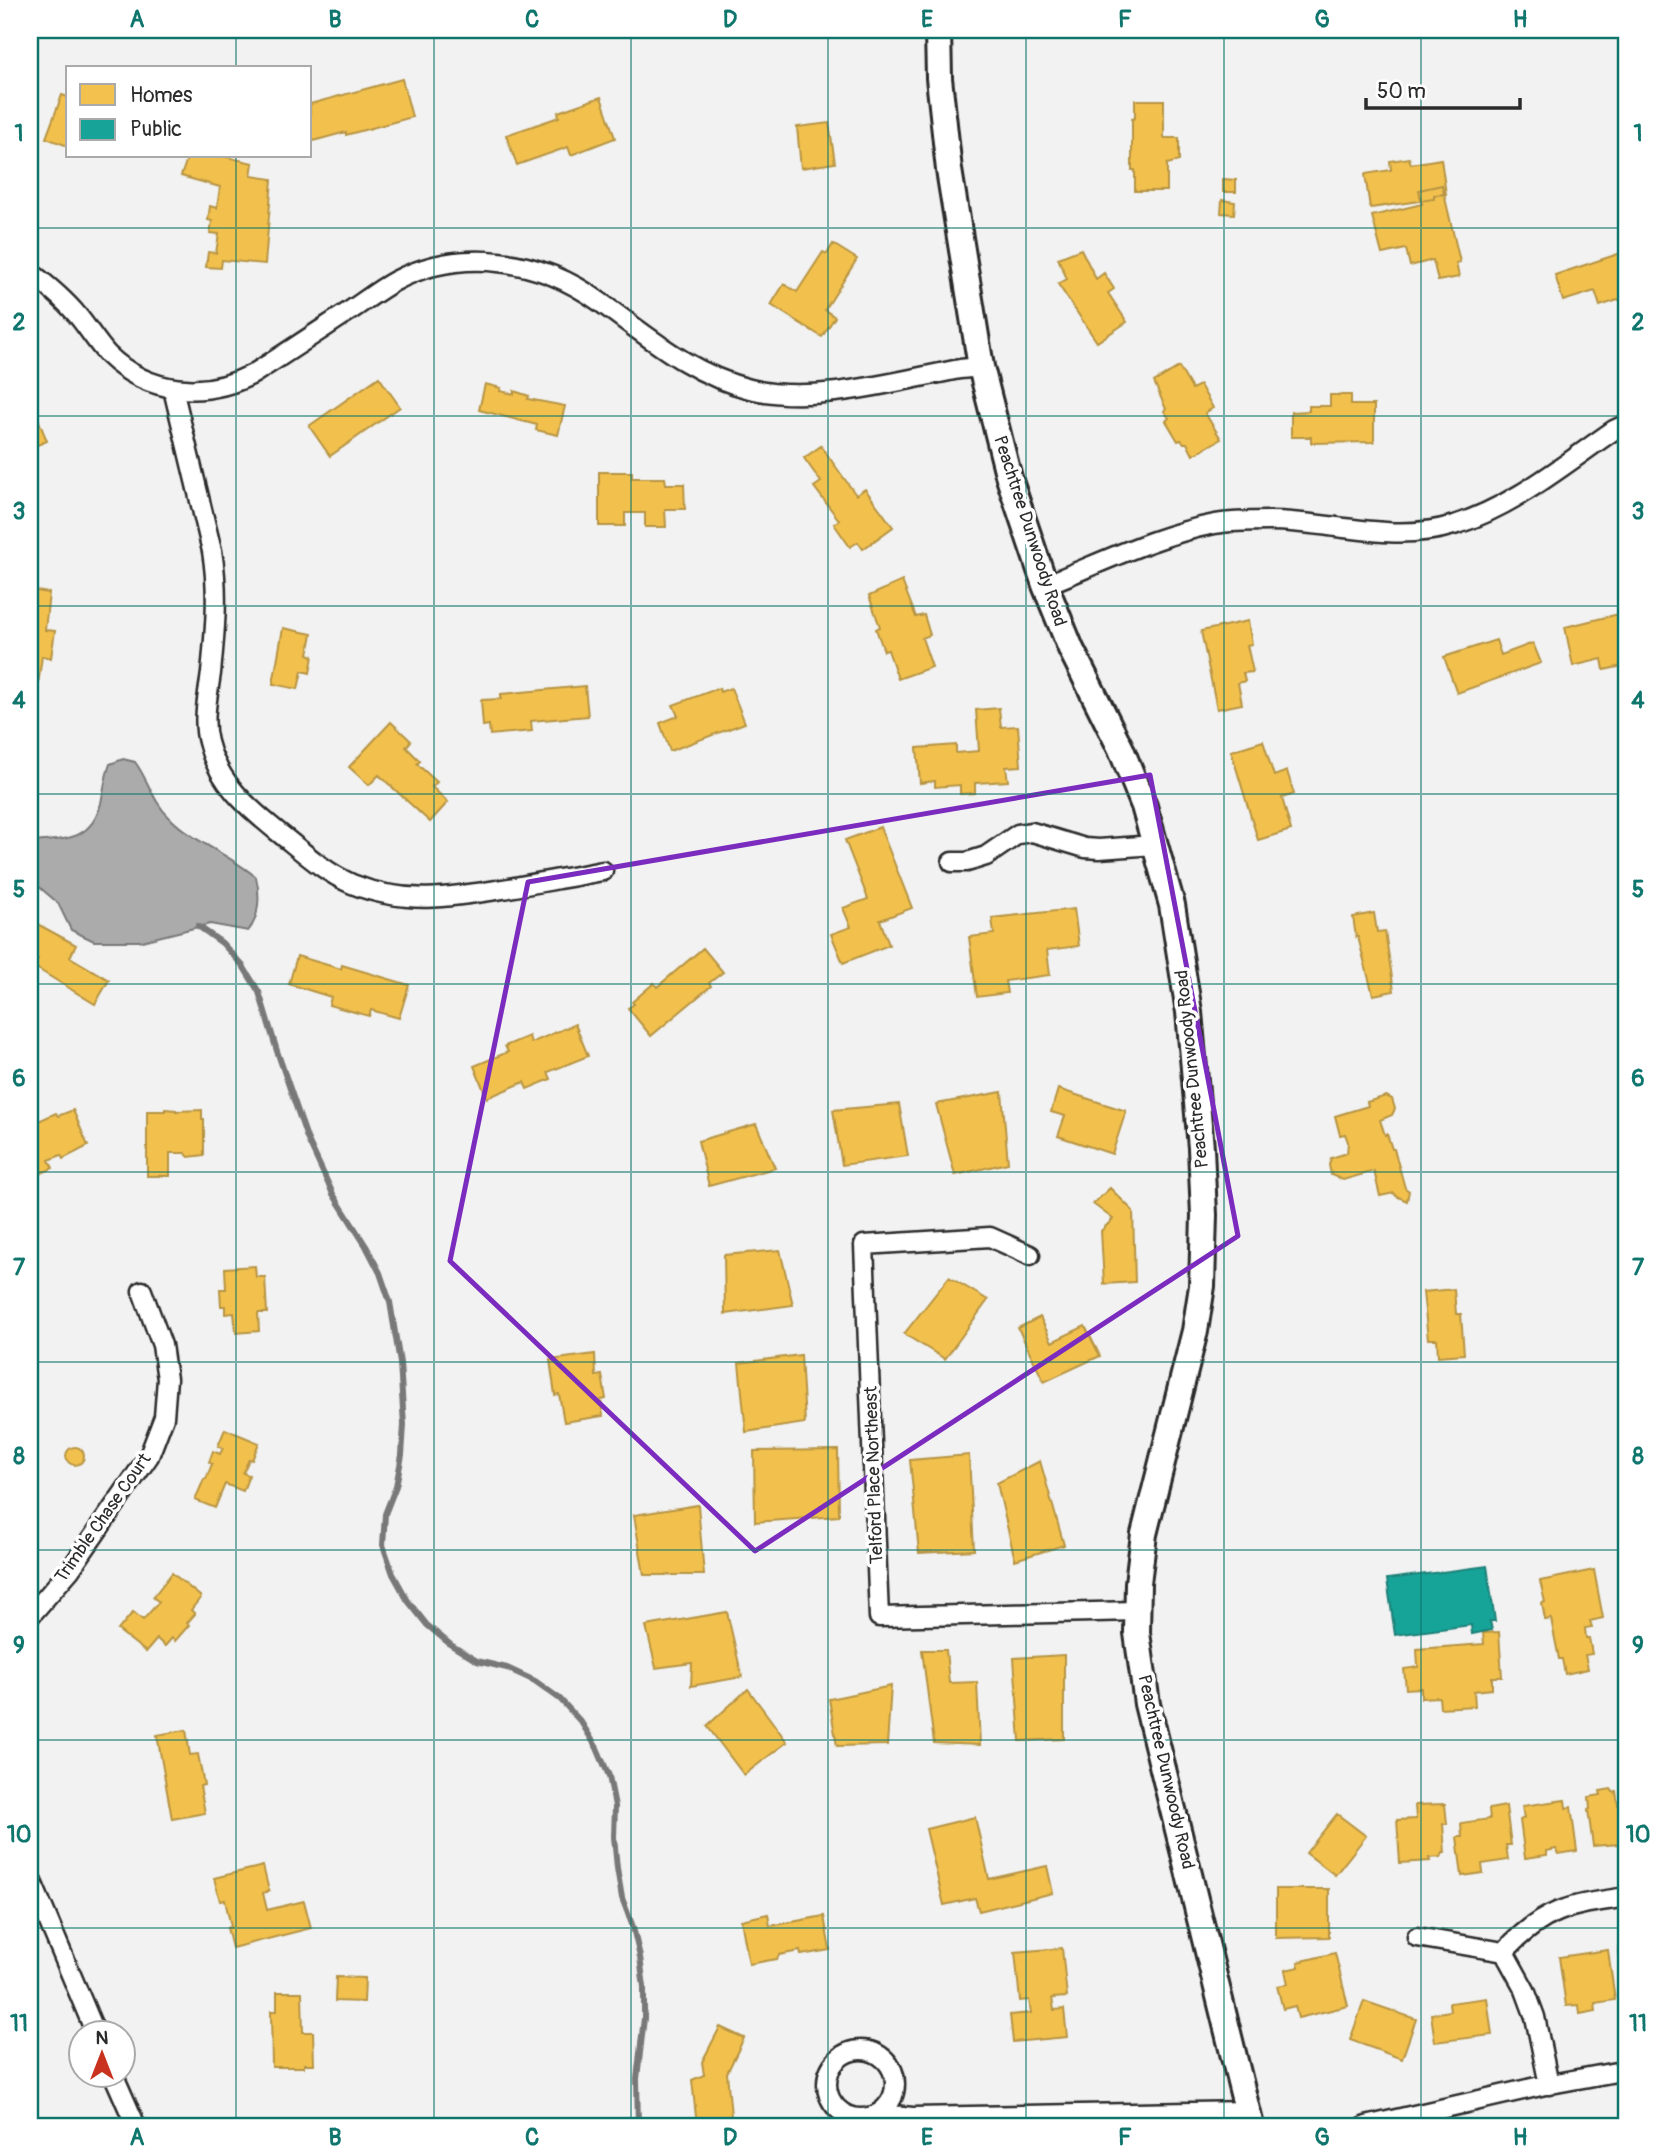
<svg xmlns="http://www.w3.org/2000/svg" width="1657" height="2156" font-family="Pangolin,sans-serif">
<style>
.water{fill:#ababab;stroke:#787878;stroke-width:2}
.homes{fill:#f2c14e;stroke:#b69444;stroke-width:2}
.public{fill:#17a398;stroke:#1d7f77;stroke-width:2}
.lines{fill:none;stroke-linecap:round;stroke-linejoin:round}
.stream{stroke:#787878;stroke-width:6}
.street-casing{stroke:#2b2b2b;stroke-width:23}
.secondary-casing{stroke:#2b2b2b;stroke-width:30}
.street{stroke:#fff;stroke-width:18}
.secondary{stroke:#fff;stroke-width:24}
.marked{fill:none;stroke:#7b2cbf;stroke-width:5;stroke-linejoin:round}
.grid{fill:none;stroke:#0f766e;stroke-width:2;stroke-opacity:0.55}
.labels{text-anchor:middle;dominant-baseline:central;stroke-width:7;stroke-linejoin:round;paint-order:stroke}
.street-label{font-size:18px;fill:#2b2b2b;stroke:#fff}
.neatline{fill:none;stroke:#0f766e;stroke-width:2.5}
.grid-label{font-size:23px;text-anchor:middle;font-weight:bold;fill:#0f766e}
</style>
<rect width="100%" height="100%" fill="#f2f2f2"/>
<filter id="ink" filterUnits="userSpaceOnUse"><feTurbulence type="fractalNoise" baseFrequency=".0143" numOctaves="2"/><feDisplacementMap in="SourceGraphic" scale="14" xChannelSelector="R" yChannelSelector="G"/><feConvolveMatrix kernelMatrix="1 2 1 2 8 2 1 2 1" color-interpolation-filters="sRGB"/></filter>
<g filter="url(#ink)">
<path class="water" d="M 123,759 L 135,762 C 148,779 152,801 170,818 C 195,843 229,854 256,877 C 260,893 260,918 248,931 L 210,924 L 142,941 L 94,941 L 71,930 L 58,903 L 30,879 L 30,842 C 64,839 91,842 101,803 C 104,789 105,777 110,764 Z"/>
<path class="homes" d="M 402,79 L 412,117 L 346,135 L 346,132 L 313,141 L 310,130 L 310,104 Z
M 62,95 L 68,97 L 68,146 L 46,138 Z
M 601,97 L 615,138 L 571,155 L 568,147 L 517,165 L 506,135 L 559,117 L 558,112 Z
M 1135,100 L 1164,100 L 1164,138 L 1179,138 L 1179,161 L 1167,164 L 1167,191 L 1135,191 L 1135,170 L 1132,170 L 1132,119 L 1135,118 Z
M 829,123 L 835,163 L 801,168 L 797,127 Z
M 188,156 L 222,156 L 253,163 L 251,176 L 272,179 L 265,264 L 222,260 L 221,268 L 206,267 L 208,252 L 216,253 L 219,234 L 210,233 L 212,221 L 208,220 L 210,206 L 217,208 L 220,187 L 181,176 Z
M 1409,158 L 1411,164 L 1441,159 L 1446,194 L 1434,195 L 1434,199 L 1370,208 L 1365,174 L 1391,170 L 1390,161 Z
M 1223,179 L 1236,180 L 1236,192 L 1223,192 Z
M 1442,185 L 1460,262 L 1456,263 L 1459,277 L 1438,281 L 1433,260 L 1410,266 L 1406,249 L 1382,254 L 1372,216 L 1422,204 L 1419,190 Z
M 1222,200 L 1235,202 L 1234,214 L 1221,213 Z
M 833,244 L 857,259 L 825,310 L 835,317 L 822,337 L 771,305 L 784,284 L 797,292 L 823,252 L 827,254 Z
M 1081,249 L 1096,279 L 1104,273 L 1114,289 L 1108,293 L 1127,322 L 1097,342 L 1058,284 L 1067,279 L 1058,258 Z
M 1624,252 L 1627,261 L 1627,297 L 1600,306 L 1595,291 L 1563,301 L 1555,275 Z
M 1179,367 L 1192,389 L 1200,385 L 1213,408 L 1205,413 L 1221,439 L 1193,455 L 1187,443 L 1184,443 L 1181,440 L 1178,441 L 1166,421 L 1169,418 L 1164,411 L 1166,409 L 1154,382 Z
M 379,377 L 400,407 L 330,456 L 309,426 Z
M 485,384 L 501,388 L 500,391 L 514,394 L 514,391 L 529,396 L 528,399 L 565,406 L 558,435 L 536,430 L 537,425 L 479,410 Z
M 1330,395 L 1351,395 L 1351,405 L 1374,405 L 1374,442 L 1311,443 L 1311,437 L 1291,437 L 1291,412 L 1309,411 L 1309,406 L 1330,406 Z
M 30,399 L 47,441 L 30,448 Z
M 821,446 L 856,495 L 865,489 L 893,527 L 863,549 L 858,542 L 850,547 L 834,524 L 839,520 L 814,487 L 821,482 L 804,458 Z
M 599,472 L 632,472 L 632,478 L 665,478 L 666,484 L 684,484 L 685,509 L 665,509 L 666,527 L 645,527 L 645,513 L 625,513 L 625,526 L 599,526 Z
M 902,581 L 916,617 L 924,615 L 930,635 L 922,638 L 932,667 L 898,679 L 888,650 L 884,651 L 876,629 L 880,627 L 869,596 Z
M 30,590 L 49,593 L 45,630 L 55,631 L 51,658 L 42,656 L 36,700 L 30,699 Z
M 1627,612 L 1627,657 L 1625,658 L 1627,665 L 1604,670 L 1602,659 L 1573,666 L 1565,627 Z
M 1248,621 L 1252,644 L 1247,645 L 1253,672 L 1243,673 L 1245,681 L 1238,683 L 1242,704 L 1217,709 L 1201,631 Z
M 283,628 L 312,634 L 308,654 L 313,656 L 310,673 L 302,671 L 298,689 L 273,684 Z
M 1496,640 L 1501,655 L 1533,643 L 1541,663 L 1457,693 L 1444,657 Z
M 585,686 L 588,716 L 531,721 L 532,731 L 490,735 L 489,725 L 483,726 L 481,700 L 501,699 L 501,694 Z
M 719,688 L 720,692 L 731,688 L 745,723 L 670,751 L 660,723 L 678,716 L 673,705 Z
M 999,708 L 1001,727 L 1018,726 L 1021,766 L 1006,767 L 1008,781 L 975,783 L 975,793 L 960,794 L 960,785 L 935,787 L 935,781 L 920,783 L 917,748 L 956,745 L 956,753 L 979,751 L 976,710 Z
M 391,722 L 411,741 L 406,747 L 420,761 L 417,764 L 437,782 L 432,787 L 448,802 L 430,822 L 379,775 L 369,785 L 349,767 Z
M 1263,741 L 1274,776 L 1287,771 L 1294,794 L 1282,798 L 1291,830 L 1258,840 L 1231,751 Z
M 880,827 L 912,908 L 880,920 L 889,945 L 843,963 L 831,934 L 851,927 L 843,908 L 868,899 L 845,840 Z
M 1074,909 L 1079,946 L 1047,950 L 1050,975 L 1005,981 L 1007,993 L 977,997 L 969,937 L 994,934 L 992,918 Z
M 1374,913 L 1377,932 L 1385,931 L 1394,991 L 1373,995 L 1358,937 L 1356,937 L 1353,917 Z
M 30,920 L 76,945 L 70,957 L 109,980 L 95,1004 L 33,966 L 38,959 L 30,954 Z
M 703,948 L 723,972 L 709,983 L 711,986 L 651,1036 L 628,1008 L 634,1004 L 632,1002 L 654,983 L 657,987 Z
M 297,956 L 341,969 L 342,965 L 409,985 L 399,1018 L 371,1010 L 369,1016 L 329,1005 L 331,997 L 289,984 Z
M 575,1024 L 588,1056 L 548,1072 L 551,1079 L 527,1089 L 524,1082 L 487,1098 L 474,1066 L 508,1052 L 505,1046 L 529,1036 L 531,1043 Z
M 1058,1089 L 1126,1111 L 1112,1154 L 1058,1136 L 1065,1116 L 1051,1112 Z
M 1002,1092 L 1008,1163 L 955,1175 L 936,1104 Z
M 1386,1096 L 1392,1099 L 1395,1109 L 1392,1115 L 1380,1120 L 1385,1135 L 1387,1134 L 1392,1149 L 1394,1149 L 1405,1188 L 1409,1191 L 1407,1201 L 1396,1196 L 1394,1193 L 1380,1196 L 1374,1171 L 1343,1180 L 1331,1175 L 1329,1165 L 1331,1158 L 1347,1153 L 1348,1142 L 1345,1134 L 1340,1135 L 1335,1116 L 1368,1106 L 1367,1102 Z
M 899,1104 L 908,1156 L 842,1165 L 833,1110 Z
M 165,1109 L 176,1110 L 176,1111 L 202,1110 L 202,1119 L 204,1119 L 204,1155 L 189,1157 L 185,1153 L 170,1153 L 170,1176 L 147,1176 L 147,1111 L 165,1111 Z
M 73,1110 L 88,1146 L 63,1159 L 61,1155 L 49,1160 L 53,1168 L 33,1177 L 30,1169 L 30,1130 L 36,1128 L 34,1123 L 56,1113 L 58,1116 Z
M 756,1124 L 775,1168 L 709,1186 L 698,1141 Z
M 1110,1188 L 1133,1211 L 1135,1282 L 1104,1284 L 1101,1231 L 1113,1219 L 1093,1204 Z
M 780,1250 L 793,1305 L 725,1314 L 724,1255 Z
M 255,1266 L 256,1277 L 265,1277 L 267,1313 L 258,1313 L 259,1331 L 236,1333 L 234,1313 L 225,1314 L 225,1306 L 221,1306 L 220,1289 L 226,1289 L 225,1268 Z
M 949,1277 L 988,1300 L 945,1359 L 904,1334 Z
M 1454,1289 L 1456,1314 L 1461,1314 L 1464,1354 L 1438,1356 L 1437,1339 L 1428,1339 L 1423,1292 Z
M 1040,1317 L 1052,1342 L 1085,1326 L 1100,1356 L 1044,1382 L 1018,1328 Z
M 595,1354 L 596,1376 L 602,1375 L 606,1399 L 601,1400 L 603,1416 L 564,1422 L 559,1394 L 555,1395 L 550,1360 Z
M 801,1355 L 805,1423 L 746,1432 L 739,1363 Z
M 225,1429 L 259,1443 L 252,1460 L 249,1459 L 243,1473 L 249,1475 L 243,1491 L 225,1484 L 215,1508 L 195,1500 L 204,1479 L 206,1479 L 212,1464 L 209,1462 L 213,1451 L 220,1454 L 223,1448 L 218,1446 Z
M66 1456a9 9 0 1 1 18 0a9 9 0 1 1-18 0Z
M 838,1450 L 839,1516 L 755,1522 L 754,1451 Z
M 969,1455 L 974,1550 L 919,1553 L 910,1460 Z
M 1040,1461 L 1064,1545 L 1015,1560 L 997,1483 Z
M 698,1505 L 704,1575 L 644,1575 L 634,1515 Z
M 1594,1570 L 1603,1618 L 1590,1621 L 1592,1627 L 1585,1628 L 1586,1638 L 1589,1638 L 1592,1654 L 1585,1655 L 1588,1669 L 1565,1674 L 1562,1659 L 1559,1659 L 1551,1619 L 1545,1620 L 1542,1603 L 1545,1602 L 1540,1581 Z
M 172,1573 L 201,1597 L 191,1610 L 195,1614 L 187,1623 L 189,1625 L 175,1641 L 172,1638 L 165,1646 L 157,1639 L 146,1652 L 118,1630 L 133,1612 L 143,1620 L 159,1602 L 153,1597 Z
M 727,1612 L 742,1677 L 691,1686 L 692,1663 L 656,1668 L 646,1626 Z
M 1499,1632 L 1502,1677 L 1492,1677 L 1492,1689 L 1474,1691 L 1475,1706 L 1440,1708 L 1439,1697 L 1421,1698 L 1421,1688 L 1406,1689 L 1404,1669 L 1418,1667 L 1417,1649 L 1484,1644 L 1483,1633 Z
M 922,1650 L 946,1650 L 949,1683 L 977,1682 L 980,1745 L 934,1743 Z
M 1064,1655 L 1064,1739 L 1020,1741 L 1014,1658 Z
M 891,1686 L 887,1745 L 837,1746 L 829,1699 Z
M 748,1689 L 787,1742 L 744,1775 L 707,1726 Z
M 186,1730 L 190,1755 L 198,1754 L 204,1785 L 200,1786 L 205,1813 L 172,1819 L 157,1735 Z
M 1611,1789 L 1613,1792 L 1616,1791 L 1618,1805 L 1627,1804 L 1627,1840 L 1620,1841 L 1620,1844 L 1593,1846 L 1588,1810 L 1590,1809 L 1589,1797 L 1601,1795 L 1600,1791 Z
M 1565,1800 L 1566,1808 L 1571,1807 L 1577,1851 L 1559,1854 L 1556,1849 L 1547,1851 L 1547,1855 L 1525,1858 L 1520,1820 L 1524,1818 L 1522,1806 Z
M 1445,1804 L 1447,1824 L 1443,1824 L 1445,1853 L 1443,1853 L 1441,1857 L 1429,1858 L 1430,1861 L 1400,1863 L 1397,1820 L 1416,1819 L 1415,1805 Z
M 1506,1806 L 1511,1845 L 1506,1845 L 1508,1860 L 1482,1864 L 1483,1873 L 1462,1876 L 1457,1837 L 1462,1837 L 1461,1823 L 1490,1819 L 1489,1809 Z
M 1337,1814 L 1366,1836 L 1335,1875 L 1306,1853 Z
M 975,1817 L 989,1879 L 1047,1866 L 1053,1893 L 979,1911 L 975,1898 L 944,1905 L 926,1829 Z
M 263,1866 L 269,1891 L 263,1893 L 267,1910 L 304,1901 L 311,1928 L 232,1948 L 227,1928 L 231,1927 L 225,1900 L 220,1901 L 214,1878 Z
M 1276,1889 L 1329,1889 L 1329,1937 L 1276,1938 Z
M 768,1914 L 770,1926 L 824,1916 L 830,1950 L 801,1955 L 800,1951 L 779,1955 L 777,1959 L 749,1964 L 741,1920 Z
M 1627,1946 L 1627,1996 L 1626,1996 L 1618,1947 Z
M 1062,1948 L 1067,1997 L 1052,1998 L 1054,2010 L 1064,2009 L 1067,2037 L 1013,2042 L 1010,2015 L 1031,2013 L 1029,2000 L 1020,2001 L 1015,1952 Z
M 1608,1950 L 1615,2000 L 1595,2003 L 1596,2011 L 1580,2014 L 1579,2005 L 1566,2006 L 1559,1957 Z
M 1335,1953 L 1348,2006 L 1298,2018 L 1295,2006 L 1283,2009 L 1277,1986 L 1288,1984 L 1285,1970 L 1299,1967 L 1298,1962 Z
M 336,1977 L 365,1978 L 364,2002 L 335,2001 Z
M 277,1992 L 302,1992 L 303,2032 L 313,2032 L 314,2064 L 304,2064 L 304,2067 L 272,2067 L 271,2011 L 277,2011 Z
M 1487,1998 L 1492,2035 L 1435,2042 L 1431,2014 L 1450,2011 L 1449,2003 Z
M 1364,2001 L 1416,2019 L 1402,2059 L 1350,2040 Z
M 720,2027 L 744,2038 L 727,2073 L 732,2126 L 697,2126 L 692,2080 L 704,2075 L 702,2062 Z"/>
<path class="public" d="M 1487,1566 L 1495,1621 L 1490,1621 L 1492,1630 L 1472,1634 L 1471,1625 L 1395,1635 L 1387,1579 Z"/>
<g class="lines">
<path class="stream" d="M 198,926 L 222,943 L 243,966 L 259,992 L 277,1051 L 307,1138 L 333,1194 L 366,1246 L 380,1273 L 390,1302 L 400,1363 L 404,1425 L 402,1455 L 396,1486 L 385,1514 L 383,1545 L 393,1574 L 408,1601 L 427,1625 L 451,1645 L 477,1661 L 507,1668 L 535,1681 L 560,1699 L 581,1722 L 597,1748 L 609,1776 L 615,1806 L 614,1837 L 617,1868 L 622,1898 L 633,1927 L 640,1957 L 644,1987 L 644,2018 L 637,2079 L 638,2126"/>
<g class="street-casing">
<path id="street" d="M 30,272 C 47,285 64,299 78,316 C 88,328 97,343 108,355 C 148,394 205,399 253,374 C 286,353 319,331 351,310 C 366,300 380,289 395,281 C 462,246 541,259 600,302 C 649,337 690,374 750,389 C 814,405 896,381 960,369 L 981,367
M 173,389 L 212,551 C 219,593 215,631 211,673 C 208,695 202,720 208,742 C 218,782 247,807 278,832 C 302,851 324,872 352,884 C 406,906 454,897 509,888 C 541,882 572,877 603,871
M 1045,585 C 1101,563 1156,535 1215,524 C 1232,521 1252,521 1269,521 C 1331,521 1392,544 1454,525 C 1513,507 1563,465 1614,430 L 1627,424
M 952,862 L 967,862 L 986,856 L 1018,834 L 1032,832 L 1085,848 L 1099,849 L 1154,845
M 1030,1255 L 990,1237 L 864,1245 L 879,1617 L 1137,1611
M 30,1616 L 70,1570 L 149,1456 L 164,1417 L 167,1379 L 162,1345 L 142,1291
M 30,1877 L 96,2034
M 1417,1937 L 1504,1952
M 1504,1952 L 1525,1990 L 1535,2017 L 1549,2085
M 1504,1952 C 1544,1908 1571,1905 1627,1897
M827 2084a34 34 0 1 1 68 0a34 34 0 1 1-68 0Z
M 114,2076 L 136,2126
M 884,2111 L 894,2115 L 912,2117 L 1248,2111
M 1366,2126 L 1545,2085 L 1627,2070"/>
</g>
<g class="secondary-casing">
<path id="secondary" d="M 938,30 L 939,78 L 949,170 L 981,367 L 1009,478 L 1045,585 L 1071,649 L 1121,749 L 1144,806 L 1172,905 L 1189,1012 L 1201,1148 L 1204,1215 L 1202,1286 L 1195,1331 L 1144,1534 L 1138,1583 L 1137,1633 L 1147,1704 L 1251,2126"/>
</g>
<use href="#street" class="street"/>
<use href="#secondary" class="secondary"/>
</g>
</g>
<path class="marked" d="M 1150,775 L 1238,1236 L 755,1551 L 450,1261 L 528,882 Z"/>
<path class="grid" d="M 236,30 L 236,68M 434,30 L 434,2126M 631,30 L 631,2126M 828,30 L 828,2126M 1026,30 L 1026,2126M 1224,30 L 1224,2126M 1421,30 L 1421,2126M 236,156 L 236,2126M 30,228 L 1627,228M 30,416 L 1627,416M 30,606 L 1627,606M 30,794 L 1627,794M 30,984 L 1627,984M 30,1172 L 1627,1172M 30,1362 L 1627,1362M 30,1550 L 1627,1550M 30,1740 L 1627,1740M 30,1928 L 1627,1928"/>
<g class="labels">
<g class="street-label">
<text transform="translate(1030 531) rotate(72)">Peachtree Dunwoody Road</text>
<text transform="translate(1192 1069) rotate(-96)">Peachtree Dunwoody Road</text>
<text transform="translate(874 1475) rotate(-92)">Telford Place Northeast</text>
<text transform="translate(103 1518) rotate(-55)">Trimble Chase Court</text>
<text transform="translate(1166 1772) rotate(77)">Peachtree Dunwoody Road</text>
</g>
</g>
<rect width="1657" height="2156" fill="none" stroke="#fff" stroke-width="77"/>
<rect x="66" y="66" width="245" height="91" fill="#ffffff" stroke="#aaaaaa" stroke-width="2"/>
<rect x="80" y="84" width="35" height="21" fill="#f2c14e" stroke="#aaaaaa" stroke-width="2"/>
<text x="130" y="102" font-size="21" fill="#2b2b2b">Homes</text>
<rect x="80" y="119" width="35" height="21" fill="#17a398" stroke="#aaaaaa" stroke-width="2"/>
<text x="130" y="136" font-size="21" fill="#2b2b2b">Public</text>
<g transform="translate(102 2054)"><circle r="33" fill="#ffffff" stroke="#aaaaaa" stroke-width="2"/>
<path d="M0-5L12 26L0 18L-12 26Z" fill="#c8321e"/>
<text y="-10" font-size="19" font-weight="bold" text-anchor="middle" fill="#2b2b2b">N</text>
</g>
<path d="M1366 98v10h154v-10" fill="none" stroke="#2b2b2b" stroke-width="3.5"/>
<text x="1377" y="98" font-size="21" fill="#2b2b2b" stroke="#ffffff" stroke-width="5" paint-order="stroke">50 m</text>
<rect x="38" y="38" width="1580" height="2080" class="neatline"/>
<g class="grid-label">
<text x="137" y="27">A</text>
<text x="335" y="27">B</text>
<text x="532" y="27">C</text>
<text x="730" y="27">D</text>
<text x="927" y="27">E</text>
<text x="1125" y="27">F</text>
<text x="1322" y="27">G</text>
<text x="1520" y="27">H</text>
<text x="19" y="141">1</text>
<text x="1638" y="141">1</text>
<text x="19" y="330">2</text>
<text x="1638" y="330">2</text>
<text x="19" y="519">3</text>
<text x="1638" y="519">3</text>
<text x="19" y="708">4</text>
<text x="1638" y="708">4</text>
<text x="19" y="897">5</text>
<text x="1638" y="897">5</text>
<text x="19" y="1086">6</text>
<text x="1638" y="1086">6</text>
<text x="19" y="1275">7</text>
<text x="1638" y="1275">7</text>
<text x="19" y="1464">8</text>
<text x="1638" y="1464">8</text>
<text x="19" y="1653">9</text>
<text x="1638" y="1653">9</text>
<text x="19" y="1842">10</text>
<text x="1638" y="1842">10</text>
<text x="19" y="2031">11</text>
<text x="1638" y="2031">11</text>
<text x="137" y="2145">A</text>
<text x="335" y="2145">B</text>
<text x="532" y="2145">C</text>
<text x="730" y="2145">D</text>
<text x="927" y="2145">E</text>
<text x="1125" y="2145">F</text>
<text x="1322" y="2145">G</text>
<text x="1520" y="2145">H</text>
</g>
</svg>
